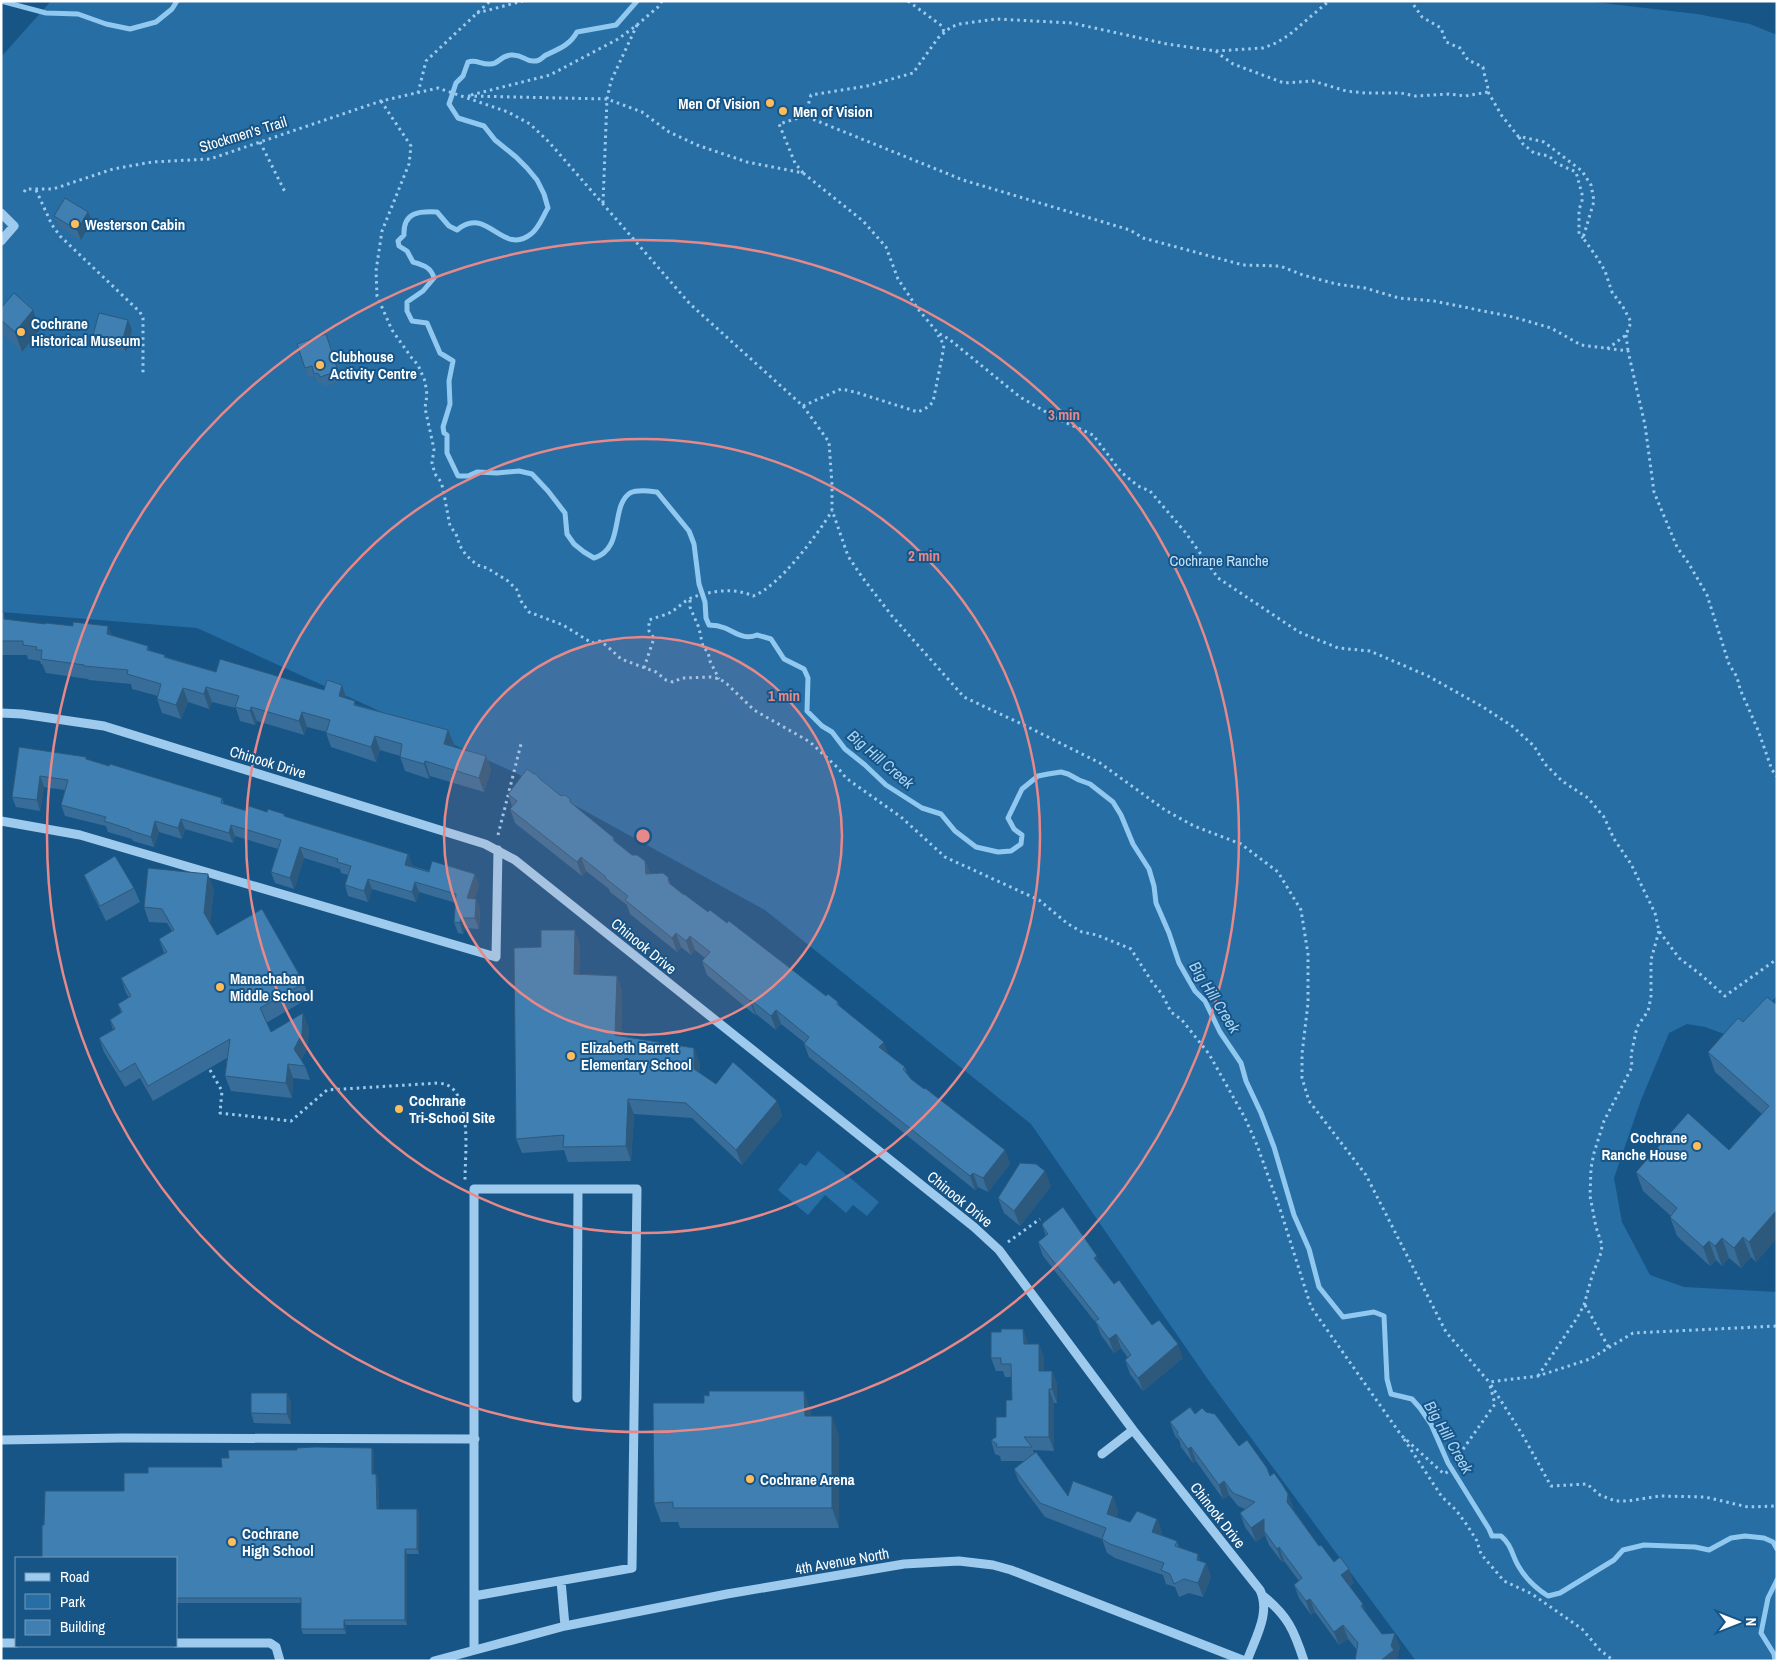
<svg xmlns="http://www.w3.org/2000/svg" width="1778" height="1662" font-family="'Archivo Narrow',sans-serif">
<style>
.green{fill:#276ea5}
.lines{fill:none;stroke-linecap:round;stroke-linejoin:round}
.stream{stroke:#90c8f0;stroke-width:5}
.path{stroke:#9ecbed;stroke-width:3;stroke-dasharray:2.5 4;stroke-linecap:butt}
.minor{stroke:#9ecbed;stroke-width:9}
.wall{fill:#376d98}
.shaded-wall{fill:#2d597c}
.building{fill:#407fb1;stroke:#2d597c}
.ring{fill:none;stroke:#e88989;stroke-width:2.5}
.poi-dot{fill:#ffbc5a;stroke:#175587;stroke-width:2}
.labels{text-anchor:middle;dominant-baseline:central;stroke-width:4;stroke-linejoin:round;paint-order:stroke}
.poi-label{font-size:15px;font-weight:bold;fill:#fff;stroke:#175587;text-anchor:start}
.street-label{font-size:15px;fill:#fff;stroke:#175587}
.park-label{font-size:15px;fill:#c4e3fa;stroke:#175587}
.water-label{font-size:16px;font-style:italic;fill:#a9d5f5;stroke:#175587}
.centre{fill:#e88989;stroke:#175587;stroke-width:2.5}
.ring-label{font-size:15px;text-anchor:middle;font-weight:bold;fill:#e88989;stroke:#175587;stroke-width:4;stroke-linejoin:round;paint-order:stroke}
</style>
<rect width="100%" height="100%" fill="#175587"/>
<path class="green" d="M 51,1 L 1585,1 L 1697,14 L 1750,24 L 1777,35 L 1777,996 L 1735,1038 L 1705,1027 L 1687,1024 L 1669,1033 L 1641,1100 L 1614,1178 L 1622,1222 L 1650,1275 L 1684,1287 L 1777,1292 L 1777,1661 L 1416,1661 L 1209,1381 L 1031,1124 L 765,910 L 518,774 L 197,628 L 1,612 L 1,57 Z
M 818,1151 L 879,1202 L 867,1216 L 853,1205 L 846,1213 L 825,1195 L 808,1215 L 778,1190 L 800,1163 L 806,1166 Z"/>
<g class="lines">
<path class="stream" d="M 1,1 L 46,13 L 78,14 L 106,24 L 130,29 L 156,22 L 172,9 L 177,1
M 637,1 L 616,25 L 577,32 C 570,45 559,49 546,55 C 541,58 540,62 533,61 C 524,61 523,54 511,55 C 499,56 500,64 490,64 C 482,65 476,59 468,62 L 463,76 L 456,83 L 449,104 L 458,118 L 484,126 L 495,140 L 516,157 L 527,168 L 537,180 L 544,194 L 548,208 C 543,216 539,228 531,234 C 502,257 487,204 457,230 L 449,226 L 437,212 C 419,211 403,212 404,235 L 398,241 L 399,246 L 407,251 L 413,262 C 423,265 431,267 434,278 L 423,291 L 407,302 L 407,311 L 412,321 L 427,323 L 440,353 L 453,361 L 449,381 L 450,404 L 443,427 L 444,433 L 447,435 L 447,453 L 458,476 L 468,476 L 477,472 L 497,473 L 519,471 L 532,474 L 548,491 L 565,513 L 567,534 L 574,544 L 584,552 L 594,558 C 625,549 610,506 630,493 C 638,489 649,491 657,492 L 689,531 L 694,544 L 699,584 L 705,602 L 706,618 L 709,625 C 714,625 720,626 725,628 C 736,633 744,640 757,635 L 771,639 L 784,659 L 804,669 L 808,678 L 807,711 L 822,726 L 832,732 L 845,749 L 865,765 L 886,785 L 922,808 L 941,814 L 955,831 L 976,847 L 998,852 L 1011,851 L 1021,844 L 1022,835 L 1014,829 L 1008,818 L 1022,789 L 1038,776 L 1048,774 L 1061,772 L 1068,774 L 1079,780 L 1090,784 L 1113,802 L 1121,815 L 1133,844 L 1149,869 L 1154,886 L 1156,903 L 1169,933 L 1179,963 L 1195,991 L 1205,1001 L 1220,1032 L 1241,1063 L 1246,1081 L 1261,1113 L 1274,1147 L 1294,1215 L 1309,1249 L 1319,1287 L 1343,1317 L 1374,1312 L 1384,1316 L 1387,1379 L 1391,1394 L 1412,1399 L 1420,1408 L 1431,1424 L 1448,1463 L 1489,1529 L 1492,1536 L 1501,1536 C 1512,1545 1512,1556 1519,1567 C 1526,1579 1537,1589 1548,1596 L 1560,1593 L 1614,1560 L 1623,1550 L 1644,1545 L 1695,1547 L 1709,1550 L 1731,1538 L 1745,1536 L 1764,1538 L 1773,1542 L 1777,1549
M 1775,1661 L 1774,1654 L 1761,1633 L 1768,1598 L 1777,1580"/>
<path class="path" d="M 908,1 L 942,26 L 944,32
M 477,13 L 523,1
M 1216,51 L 1219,54 L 1233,64 L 1284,83 L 1313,81 L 1346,91 L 1365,93 L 1401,93 L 1415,96 L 1449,94 L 1465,96 L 1488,92 C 1488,83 1484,76 1483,67 L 1468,60 L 1460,48 L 1446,42 L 1441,28 L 1422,17 L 1411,1
M 1488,92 L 1502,116 L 1518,136 L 1544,142 L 1582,171 L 1591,185 L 1594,201 L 1583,238 L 1596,256 L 1605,271 L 1612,292 L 1623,307 L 1631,322 L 1626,335 L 1607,349
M 418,93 L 426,61 L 490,1
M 471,95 L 550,75 L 618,39 L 637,25 L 658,7 L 662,1
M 468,96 L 607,99 L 642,112 L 669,132 L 697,145 L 747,162 L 803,173 L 863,221 L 886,247 L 898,279 L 918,309 L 938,333 L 949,339 L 1020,397 L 1058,419 L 1093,435 L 1121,472 L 1138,486 L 1150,491 L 1185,532 L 1218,578 L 1299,632 L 1338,648 L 1370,651 L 1428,676 L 1483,707 L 1512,726 L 1534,746 L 1545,764 L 1562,781 L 1588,798 L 1604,817 L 1614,839 L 1631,864 L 1655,913 L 1659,931 L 1679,958 L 1700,974 L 1725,996 L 1777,959
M 381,101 L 411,146 L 409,164 L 382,231 L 376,271 L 377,296 L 392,330 L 411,357 L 418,365 L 425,381 L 427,395 L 425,408 L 434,449 L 432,463 L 435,474 L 441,482 L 443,489 L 450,526 L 456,534 L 460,546 L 466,555 L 477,565 L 487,568 L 508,581 L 517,590 L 521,601 L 529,612 L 563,625 L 592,643 L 600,641 L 607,646 L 621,659 L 656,672 L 666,680 L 673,682 L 682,678 L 710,677 L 720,679 L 727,684 L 754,710 L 810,742 L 838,768 L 846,778 L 901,817 L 945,857 L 1039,900 L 1068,924 L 1082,932 L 1097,935 L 1131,949 L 1152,982 L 1162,994 L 1171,1012 L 1182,1020 L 1209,1054 L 1245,1118 L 1257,1145 L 1281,1212 L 1311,1307 L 1401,1435 L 1444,1474 L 1459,1465 L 1461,1452 L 1495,1404 L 1489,1382
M 805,116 L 811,95 L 867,86 L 913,73 L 938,38 L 951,27 L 960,24 L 996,19 L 1072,23 L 1167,44 L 1216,51 L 1263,48 L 1276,43 L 1289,35 L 1329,1
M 1519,137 L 1523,144 L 1534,153 L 1549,156 L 1556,163 L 1576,172 L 1582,194 L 1582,202 L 1579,209 L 1579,234 L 1583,238
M 260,142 L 286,194
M 803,173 L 795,163 L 779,124 L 805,116 L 963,180 L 1130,230 L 1143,238 L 1243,265 L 1280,266 L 1303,275 L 1336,284 L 1365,288 L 1399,298 L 1434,301 L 1513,317 L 1551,328 L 1581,345 L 1628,351 L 1645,425 L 1654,492 L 1677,547 L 1689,564 L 1707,595 L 1729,664 L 1737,677 L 1740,689 L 1758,730 L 1772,770 L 1777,776
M 36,190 L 52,225 L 60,236 L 140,312 L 143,318 L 143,376
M 24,192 L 26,189 L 53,189 L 113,169 L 152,162 L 210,159 L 381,101 L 438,88 L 508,112 L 530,124 L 549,142 L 690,304 L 803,406 L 829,442 L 832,485 L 832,510 L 848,556 L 862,577 L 892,616 L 964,697 L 1026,726 L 1100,763 L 1165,810 L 1194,826 L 1241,844 L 1278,872 L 1301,910 L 1308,954 L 1308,1003 L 1302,1054 L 1302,1078 L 1309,1101 L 1366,1175 L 1446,1332 L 1489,1382 L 1538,1376 L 1590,1359 L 1633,1333 L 1777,1326
M 603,203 L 607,99 L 611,81 L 637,25
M 1626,335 L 1628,351
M 803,406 L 841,389 L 855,392 L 918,412 L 928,407 L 933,402 L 942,357 L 944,345 L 938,335
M 690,600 L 690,607 L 699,628 L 703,647 L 708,652 L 710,661 L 719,679
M 644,668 L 654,638 L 649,631 L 649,620 C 654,618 669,614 671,612 C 678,608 683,602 691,598 C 710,591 734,587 753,596 C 779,587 817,535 832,511
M 498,835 L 521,744
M 210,1070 L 222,1091 L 220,1113 L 291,1121 L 327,1090 L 439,1083 C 445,1084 449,1085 453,1089 C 471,1108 465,1156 465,1180
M 1008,1242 L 1040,1219
M 1585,1305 L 1609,1348
M 1538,1376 L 1577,1318 L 1584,1305 L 1592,1276 L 1601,1253 L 1602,1245 L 1596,1227 L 1590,1196 L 1591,1168 L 1594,1153 L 1604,1121 L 1632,1067 L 1631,1055 L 1637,1027 L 1648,1011 L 1649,1007 L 1651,996 L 1651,960 L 1659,931
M 1491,1385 L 1522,1434 L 1551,1486 L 1587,1484 L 1600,1495 L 1615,1501 L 1628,1501 L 1660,1496 L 1705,1497 L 1748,1507 L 1777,1506
M 1404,1439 L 1442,1497 L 1456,1510 L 1467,1525 L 1477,1541 L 1481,1554 L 1504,1581 L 1532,1594 L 1582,1629 L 1600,1650 L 1614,1661"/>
<path class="minor" d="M 1,213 L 14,226 L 1,241
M 1,713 L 22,714 L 104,726 L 485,844 L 515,860 L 974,1227 L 999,1250 L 1133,1430 L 1260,1590 C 1271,1613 1255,1638 1247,1661
M 1,821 L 80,835 L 496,957 L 498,850
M 474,1189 L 637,1189 L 632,1568 L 474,1596 Z
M 577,1398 L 578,1189
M 1,1440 L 122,1438 L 475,1439
M 1102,1454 L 1133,1430
M 561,1581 L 565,1626
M 1262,1595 C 1288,1616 1294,1630 1304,1661
M 474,1596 L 474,1649
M 1,1643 L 16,1643
M 176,1643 L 270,1643 L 276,1647 L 280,1661
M 434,1661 L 565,1626 L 727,1594 L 904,1564 L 959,1561 L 993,1565 L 1011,1570 L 1245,1661"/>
</g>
<path class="wall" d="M 54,216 L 92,221 L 81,240 L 58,226 Z
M 1,308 L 40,330 L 22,352 L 3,335 L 1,331 Z
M 132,330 L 126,352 L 97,345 L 93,335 Z
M 326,334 L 342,381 L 323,387 L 322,383 L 318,384 L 315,376 L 308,378 L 305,368 Z
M 1,612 L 6,620 L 45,624 L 73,626 L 108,626 L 112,636 L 148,646 L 149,650 L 165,655 L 166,657 L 216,672 L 324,690 L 342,685 L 347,699 L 357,705 L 448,730 L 454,744 L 453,747 L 486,756 L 491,770 L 484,792 L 430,776 L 429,779 L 405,771 L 400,756 L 380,750 L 376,762 L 331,747 L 326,733 L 327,732 L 307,727 L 304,735 L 257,721 L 255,725 L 240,721 L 236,708 L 212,702 L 209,709 L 188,702 L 181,719 L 162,713 L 157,699 L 158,696 L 132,689 L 131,684 L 89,680 L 88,679 L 46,673 L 42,664 L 41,664 L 40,661 L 28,659 L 27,655 L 1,655 Z
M 19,747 L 87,760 L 109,766 L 222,798 L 224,804 L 247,811 L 284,814 L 285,817 L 408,854 L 412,865 L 412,866 L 479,885 L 474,899 L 476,899 L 480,910 L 479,929 L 465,928 L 463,934 L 458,933 L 454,922 L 456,903 L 419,892 L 416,902 L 372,889 L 368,902 L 348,896 L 345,885 L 348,875 L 341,873 L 340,869 L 304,858 L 294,889 L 275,883 L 271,872 L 278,849 L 235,836 L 233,843 L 185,829 L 182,839 L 159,832 L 154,847 L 133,841 L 132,839 L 108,832 L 106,826 L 65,816 L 61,805 L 65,790 L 44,787 L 40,811 L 16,807 L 12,797 Z
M 540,779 L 614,838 L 615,842 L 632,855 L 645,861 L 650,874 L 668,877 L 671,885 L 684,895 L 708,912 L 727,923 L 826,996 L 838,1002 L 840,1007 L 888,1054 L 905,1067 L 907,1073 L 911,1079 L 1005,1150 L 1010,1164 L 988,1192 L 978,1187 L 975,1190 L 809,1057 L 804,1044 L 805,1043 L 781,1024 L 776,1030 L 756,1014 L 755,1015 L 707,975 L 702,961 L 705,958 L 695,950 L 691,955 L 681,947 L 677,952 L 630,914 L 627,905 L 610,892 L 609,889 L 586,871 L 582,876 L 515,823 L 510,809 L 512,806 L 508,794 Z
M 84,875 L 134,888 L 140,902 L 106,921 L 90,889 Z
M 214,889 L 210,923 L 217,935 L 304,983 L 309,998 L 266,1023 L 271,1032 L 309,1028 L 307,1049 L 301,1060 L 305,1066 L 310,1080 L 293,1078 L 292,1098 L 231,1091 L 225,1076 L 227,1058 L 153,1101 L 140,1078 L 125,1087 L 104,1052 L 99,1038 L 113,1030 L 110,1020 L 121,1013 L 118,1004 L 129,998 L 126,993 L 121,978 L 164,953 L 159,939 L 172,931 L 167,923 L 149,922 L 144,907 Z
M 580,945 L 579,974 L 617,976 L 622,991 L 621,1036 L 700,1063 L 699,1073 L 716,1084 L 777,1101 L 782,1116 L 742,1165 L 692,1118 L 634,1114 L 631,1161 L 568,1162 L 564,1150 L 522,1153 L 516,1139 L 541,947 Z
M 1777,1005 L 1777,1238 L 1756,1262 L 1751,1257 L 1741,1268 L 1729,1258 L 1722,1266 L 1716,1260 L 1710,1266 L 1677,1236 L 1670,1217 L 1671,1216 L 1643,1191 L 1636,1172 L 1729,1150 L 1762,1114 L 1715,1072 L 1708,1052 L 1743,1022 Z
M 1051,1186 L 1020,1226 L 1004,1213 L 998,1198 Z
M 1042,1225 L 1101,1266 L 1114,1284 L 1183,1358 L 1143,1391 L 1130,1374 L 1125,1360 L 1128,1358 L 1121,1348 L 1114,1353 L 1101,1335 L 1096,1323 L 1043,1256 L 1038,1242 L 1046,1236 Z
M 1023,1329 L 1028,1344 L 1039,1344 L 1044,1358 L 1044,1371 L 1052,1371 L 1057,1384 L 1057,1403 L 1054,1403 L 1054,1451 L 1033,1450 L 1034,1453 L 1068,1496 L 1118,1510 L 1116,1517 L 1130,1522 L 1157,1519 L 1162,1533 L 1161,1535 L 1177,1541 L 1179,1547 L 1198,1554 L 1200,1561 L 1206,1563 L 1211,1577 L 1203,1597 L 1189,1593 L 1179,1597 L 1175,1587 L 1166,1584 L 1163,1575 L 1115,1558 L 1107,1553 L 1102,1539 L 1045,1517 L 1019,1482 L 1014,1469 L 1024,1461 L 1001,1461 L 1000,1456 L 995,1454 L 991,1440 L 996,1437 L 1006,1417 L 1012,1400 L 1011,1377 L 1005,1377 L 1003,1371 L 996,1371 L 991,1358 L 1001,1332 Z
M 287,1393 L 291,1403 L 291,1424 L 254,1423 L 251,1413 Z
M 811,1411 L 811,1416 L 839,1435 L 839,1528 L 680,1528 L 678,1522 L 661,1522 L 654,1503 Z
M 1195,1414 L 1239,1446 L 1270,1476 L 1288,1494 L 1293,1507 L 1293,1509 L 1319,1546 L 1334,1562 L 1354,1583 L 1350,1586 L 1366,1613 L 1382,1634 L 1400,1647 L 1397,1657 L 1398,1661 L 1355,1661 L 1357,1650 L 1348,1639 L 1339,1645 L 1315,1612 L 1311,1615 L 1299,1598 L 1294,1585 L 1299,1581 L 1284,1561 L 1282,1562 L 1269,1545 L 1265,1535 L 1256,1542 L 1245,1527 L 1240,1513 L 1245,1509 L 1238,1506 L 1229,1495 L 1223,1499 L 1196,1461 L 1193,1463 L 1181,1447 L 1179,1440 L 1175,1436 L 1170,1422 Z
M 372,1448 L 374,1453 L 374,1474 L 376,1474 L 378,1479 L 379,1509 L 417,1509 L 419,1514 L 419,1554 L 407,1554 L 407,1625 L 346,1625 L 346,1634 L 303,1634 L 301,1629 L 301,1603 L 176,1603 L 176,1558 L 44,1525 L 124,1491 L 148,1473 L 222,1467 L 229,1458 L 297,1450 Z"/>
<path class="shaded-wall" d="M 88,212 L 92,221 L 81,240 L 77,230 Z
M 33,310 L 40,330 L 22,352 L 15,332 Z
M 128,320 L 132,330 L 126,352 L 122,342 Z
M 108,626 L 113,640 L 107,634 Z
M 342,685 L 347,700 L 339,696 Z
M 206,687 L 212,702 L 209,709 L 204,694 Z
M 183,688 L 188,702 L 181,719 L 176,705 Z
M 251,707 L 257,721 L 255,725 L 250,711 Z
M 302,712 L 307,727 L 304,735 L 299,721 Z
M 448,730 L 454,744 L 449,758 L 444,744 Z
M 375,736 L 380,750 L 376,762 L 371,747 Z
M 486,756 L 491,770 L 484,792 L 479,778 Z
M 425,761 L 430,776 L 429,779 L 424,764 Z
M 40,776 L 44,787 L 40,811 L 37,800 Z
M 181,819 L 185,829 L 182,839 L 178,828 Z
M 155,821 L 159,832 L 154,847 L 151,837 Z
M 231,825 L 235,836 L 233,843 L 229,833 Z
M 300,847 L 304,858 L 294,889 L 290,878 Z
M 408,854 L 412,865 L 409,875 L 405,865 Z
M 581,857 L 586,871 L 582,876 L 577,862 Z
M 645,861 L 650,875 L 646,874 Z
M 208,874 L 214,889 L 210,928 L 204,913 Z
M 475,874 L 479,885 L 471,909 L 467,898 Z
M 368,879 L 372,889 L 368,902 L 364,891 Z
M 415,882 L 419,892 L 416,902 L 412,892 Z
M 476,899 L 480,910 L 479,929 L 475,918 Z
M 461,918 L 465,928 L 463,934 L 460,923 Z
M 575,930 L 580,945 L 579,989 L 574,974 Z
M 676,933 L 681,947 L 677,952 L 672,938 Z
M 690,936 L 695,950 L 691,955 L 686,941 Z
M 617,976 L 622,991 L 621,1050 L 615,1035 Z
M 751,1000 L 756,1014 L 755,1015 L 750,1001 Z
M 776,1010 L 781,1024 L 776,1030 L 771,1016 Z
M 303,1013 L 309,1028 L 307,1049 L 299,1063 L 294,1049 Z
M 884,1042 L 889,1056 L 879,1047 Z
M 694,1048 L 700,1063 L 699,1084 L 694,1069 Z
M 288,1064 L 293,1078 L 292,1098 L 286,1083 Z
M 628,1099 L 634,1114 L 631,1161 L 626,1146 Z
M 777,1101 L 782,1116 L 742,1165 L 736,1150 Z
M 1005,1150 L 1010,1164 L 988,1192 L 983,1178 Z
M 1045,1171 L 1051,1186 L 1020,1226 L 1014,1211 Z
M 973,1173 L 978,1187 L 975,1190 L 970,1176 Z
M 1776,1211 L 1777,1238 L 1756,1262 L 1749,1242 Z
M 1743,1237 L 1751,1257 L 1741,1268 L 1734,1248 Z
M 1722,1238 L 1729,1258 L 1722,1266 L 1715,1246 Z
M 1709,1241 L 1716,1260 L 1710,1266 L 1703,1247 Z
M 1097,1256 L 1102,1270 L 1094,1258 Z
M 1023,1329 L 1028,1342 L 1029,1358 L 1024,1344 Z
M 1116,1334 L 1121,1348 L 1114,1353 L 1109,1339 Z
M 1039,1344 L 1044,1358 L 1044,1384 L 1039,1371 Z
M 1178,1344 L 1183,1358 L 1143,1391 L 1138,1378 Z
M 1052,1371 L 1057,1384 L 1057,1403 L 1052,1389 Z
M 1049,1389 L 1054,1403 L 1054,1451 L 1049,1437 Z
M 804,1391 L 811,1411 L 812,1435 L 805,1416 Z
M 287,1393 L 291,1403 L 291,1424 L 287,1414 Z
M 832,1416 L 839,1435 L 839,1528 L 832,1508 Z
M 1191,1447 L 1196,1461 L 1193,1463 L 1188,1449 Z
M 372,1448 L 374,1453 L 374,1479 L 372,1474 Z
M 376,1474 L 378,1479 L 379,1514 L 377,1509 Z
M 1224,1481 L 1229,1495 L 1223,1499 L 1219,1485 Z
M 1288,1494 L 1293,1507 L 1292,1515 L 1287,1502 Z
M 1113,1496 L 1118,1510 L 1112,1527 L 1107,1514 Z
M 417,1509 L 419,1514 L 419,1554 L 417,1549 Z
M 1157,1519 L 1162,1533 L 1157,1546 L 1152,1532 Z
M 1264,1519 L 1264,1531 L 1265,1535 L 1256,1542 L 1251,1528 Z
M 1279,1547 L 1284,1561 L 1282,1562 L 1277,1549 Z
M 405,1549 L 407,1554 L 407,1625 L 405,1620 Z
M 1198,1554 L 1203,1568 L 1206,1563 L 1211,1577 L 1203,1597 L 1198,1583 L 1197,1560 Z
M 1349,1569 L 1354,1583 L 1346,1588 L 1341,1575 Z
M 1310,1599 L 1315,1612 L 1311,1615 L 1306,1601 Z
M 1363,1604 L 1368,1618 L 1361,1606 Z
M 344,1620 L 346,1625 L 346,1634 L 344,1629 Z
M 1343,1625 L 1348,1639 L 1339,1645 L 1334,1632 Z
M 1395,1633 L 1400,1647 L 1397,1657 L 1398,1661 L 1380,1661 L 1391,1646 Z"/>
<path class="building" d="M 65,198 L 88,212 L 77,230 L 54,216 Z
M 14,293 L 33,310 L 15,332 L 1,320 L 1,308 Z
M 99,313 L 128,320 L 122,342 L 93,335 Z
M 326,334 L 338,371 L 320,377 L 318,373 L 314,374 L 312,366 L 305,368 L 297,344 Z
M 1,612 L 4,612 L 4,619 L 45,624 L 46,623 L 73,626 L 73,622 L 108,626 L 107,634 L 148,646 L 147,650 L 165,655 L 164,657 L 216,672 L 220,659 L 324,690 L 327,680 L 342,685 L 339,696 L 355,701 L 354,705 L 448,730 L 444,744 L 486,756 L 479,778 L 425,761 L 424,764 L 400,757 L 402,744 L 375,736 L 371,747 L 326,733 L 330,720 L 302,712 L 299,721 L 251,707 L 250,711 L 235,707 L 239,696 L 206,687 L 204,694 L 183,688 L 176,705 L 157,699 L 161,684 L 127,674 L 128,670 L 84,666 L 84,665 L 41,659 L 42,650 L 36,650 L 37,647 L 23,645 L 23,641 L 1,641 Z
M 19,747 L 86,757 L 86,759 L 109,766 L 110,764 L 222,798 L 221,803 L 247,811 L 249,806 L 267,812 L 268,809 L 284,814 L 284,816 L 408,854 L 405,865 L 429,872 L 432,861 L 475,874 L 467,898 L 476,899 L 475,918 L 461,918 L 460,923 L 454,922 L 456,894 L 415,882 L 412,892 L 368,879 L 364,891 L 345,885 L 351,866 L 337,862 L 338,859 L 300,847 L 290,878 L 271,872 L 281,840 L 231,825 L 229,833 L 181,819 L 178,828 L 155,821 L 151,837 L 129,830 L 129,829 L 104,821 L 106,817 L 61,805 L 68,780 L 40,776 L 37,800 L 12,797 Z
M 527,769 L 534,774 L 536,774 L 540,779 L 561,796 L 565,795 L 570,799 L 570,802 L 614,838 L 613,840 L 632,855 L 637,855 L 645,861 L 646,874 L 663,873 L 668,877 L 669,883 L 684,895 L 684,894 L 708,912 L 710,910 L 727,923 L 729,921 L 826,996 L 828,994 L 838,1002 L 837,1004 L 884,1042 L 879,1047 L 905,1067 L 903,1069 L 911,1079 L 924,1089 L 925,1088 L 1005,1150 L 983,1178 L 973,1173 L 970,1176 L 804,1044 L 809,1037 L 776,1010 L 771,1016 L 751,1000 L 750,1001 L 702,961 L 710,952 L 690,936 L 686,941 L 676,933 L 672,938 L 625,900 L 628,896 L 605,878 L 606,877 L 581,857 L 577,862 L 510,809 L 517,801 L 508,794 Z
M 115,856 L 134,888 L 100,906 L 84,875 Z
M 148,868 L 208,874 L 204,913 L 217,935 L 262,909 L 304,983 L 260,1008 L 271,1032 L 303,1013 L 302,1034 L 294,1049 L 305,1066 L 288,1064 L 286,1083 L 225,1076 L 230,1039 L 148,1086 L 135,1063 L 120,1072 L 99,1038 L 115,1029 L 110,1020 L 122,1012 L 118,1004 L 131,996 L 121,978 L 167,952 L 159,939 L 174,930 L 162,909 L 144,907 Z
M 541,930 L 575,930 L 574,974 L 617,976 L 615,1035 L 694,1048 L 694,1069 L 716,1084 L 733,1062 L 777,1101 L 736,1150 L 686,1103 L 628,1099 L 626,1146 L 563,1147 L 564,1135 L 516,1139 L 514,948 L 541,947 Z
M 1767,997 L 1777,1005 L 1777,1212 L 1776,1211 L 1749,1242 L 1743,1237 L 1734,1248 L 1722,1238 L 1715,1246 L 1709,1241 L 1703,1247 L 1670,1217 L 1677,1208 L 1636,1172 L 1688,1113 L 1729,1150 L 1769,1106 L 1708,1052 L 1738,1018 L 1743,1022 Z
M 1020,1163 L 1036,1164 L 1045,1171 L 1014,1211 L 998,1198 Z
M 1063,1207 L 1097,1256 L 1094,1258 L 1114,1284 L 1119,1280 L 1152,1325 L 1159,1320 L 1178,1344 L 1138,1378 L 1125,1360 L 1131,1355 L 1116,1334 L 1109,1339 L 1095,1321 L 1099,1319 L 1038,1242 L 1048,1234 L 1042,1225 L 1043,1223 Z
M 1001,1329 L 1023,1329 L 1024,1344 L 1039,1344 L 1039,1371 L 1052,1371 L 1052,1389 L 1049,1389 L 1049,1437 L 1024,1437 L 1032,1447 L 996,1447 L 997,1444 L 991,1440 L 996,1437 L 996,1417 L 1006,1417 L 1006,1400 L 1012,1400 L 1011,1364 L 1001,1364 L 1001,1358 L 991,1358 L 991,1332 L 1001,1332 Z
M 709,1391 L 804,1391 L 805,1416 L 832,1416 L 832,1508 L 673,1508 L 673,1502 L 654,1503 L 653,1403 L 704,1403 L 704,1395 L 709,1396 Z
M 251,1393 L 287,1393 L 287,1414 L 251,1413 Z
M 1190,1407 L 1195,1414 L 1202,1408 L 1206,1412 L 1215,1414 L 1239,1446 L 1247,1440 L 1267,1468 L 1270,1476 L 1274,1473 L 1282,1484 L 1288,1494 L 1287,1502 L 1319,1546 L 1321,1545 L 1334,1562 L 1340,1557 L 1349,1569 L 1341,1575 L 1363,1604 L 1361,1606 L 1382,1634 L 1395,1633 L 1391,1646 L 1394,1650 L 1380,1661 L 1355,1661 L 1358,1643 L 1343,1625 L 1334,1632 L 1310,1599 L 1306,1601 L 1294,1585 L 1302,1578 L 1279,1547 L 1277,1549 L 1264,1531 L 1264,1519 L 1251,1528 L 1240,1513 L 1255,1502 L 1233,1493 L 1224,1481 L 1219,1485 L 1191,1447 L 1188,1449 L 1177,1434 L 1178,1432 L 1170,1422 Z
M 315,1447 L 372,1448 L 372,1474 L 376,1474 L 377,1509 L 417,1509 L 417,1549 L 405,1549 L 405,1620 L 344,1620 L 344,1629 L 301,1629 L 301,1598 L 176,1598 L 176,1558 L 42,1558 L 42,1525 L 44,1525 L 45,1491 L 124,1491 L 124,1473 L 148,1473 L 148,1467 L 222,1467 L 221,1458 L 229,1458 L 228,1450 L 297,1450 L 297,1448 Z
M 1036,1452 L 1068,1496 L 1073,1481 L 1113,1496 L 1107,1514 L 1130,1522 L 1137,1511 L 1157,1519 L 1152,1532 L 1177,1541 L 1175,1546 L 1198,1554 L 1197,1560 L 1206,1563 L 1198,1583 L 1184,1579 L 1174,1584 L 1170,1574 L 1161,1570 L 1164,1563 L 1110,1544 L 1102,1539 L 1106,1528 L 1040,1503 L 1014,1469 Z"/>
<circle cx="643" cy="836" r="199" fill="#e88989" fill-opacity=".12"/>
<g class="ring">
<circle cx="643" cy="836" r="199"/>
<circle cx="643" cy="836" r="397"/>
<circle cx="643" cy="836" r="596"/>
</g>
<g class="poi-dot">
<circle cx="770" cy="103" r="5"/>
<circle cx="783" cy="111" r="5"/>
<circle cx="75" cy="224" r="5"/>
<circle cx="21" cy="332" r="5"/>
<circle cx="320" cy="365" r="5"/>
<circle cx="220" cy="987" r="5"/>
<circle cx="571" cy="1056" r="5"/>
<circle cx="399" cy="1109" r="5"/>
<circle cx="1697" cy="1146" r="5"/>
<circle cx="750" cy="1479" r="5"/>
<circle cx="232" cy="1542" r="5"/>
</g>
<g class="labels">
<g class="poi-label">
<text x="760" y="103" text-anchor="end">Men Of Vision</text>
<text x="793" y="111">Men of Vision</text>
<text x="85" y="224">Westerson Cabin</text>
<text x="31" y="323">Cochrane<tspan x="31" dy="17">Historical Museum</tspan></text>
<text x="330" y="356">Clubhouse<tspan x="330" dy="17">Activity Centre</tspan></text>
<text x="230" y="978">Manachaban<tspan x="230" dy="17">Middle School</tspan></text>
<text x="581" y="1047">Elizabeth Barrett<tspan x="581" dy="17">Elementary School</tspan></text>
<text x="409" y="1100">Cochrane<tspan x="409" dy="17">Tri-School Site</tspan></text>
<text x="1687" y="1137" text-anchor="end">Cochrane<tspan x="1687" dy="17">Ranche House</tspan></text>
<text x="760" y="1479">Cochrane Arena</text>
<text x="242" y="1533">Cochrane<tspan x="242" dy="17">High School</tspan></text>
</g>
<g class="street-label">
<text transform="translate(243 134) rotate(-17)">Stockmen's Trail</text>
<text transform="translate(268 762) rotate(17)">Chinook Drive</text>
<text transform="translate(644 946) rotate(39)">Chinook Drive</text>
<text transform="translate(960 1199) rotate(39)">Chinook Drive</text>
<text transform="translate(1218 1515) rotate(52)">Chinook Drive</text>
<text transform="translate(842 1561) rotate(-10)">4th Avenue North</text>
</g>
<g class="park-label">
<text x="1219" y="560">Cochrane Ranche</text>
</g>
<g class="water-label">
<text transform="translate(881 759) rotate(40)">Big Hill Creek</text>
<text transform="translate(1215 997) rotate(58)">Big Hill Creek</text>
<text transform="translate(1449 1437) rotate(60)">Big Hill Creek</text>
</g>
</g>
<circle cx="643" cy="836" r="8" class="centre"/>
<g class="ring-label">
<text x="1064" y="420">3 min</text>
<text x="924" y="561">2 min</text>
<text x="784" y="701">1 min</text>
</g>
<rect width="1778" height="1662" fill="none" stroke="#ffffff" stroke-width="5"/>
<rect x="15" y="1557" width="162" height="90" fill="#175587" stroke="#7499b7"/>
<rect x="25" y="1573" width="25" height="8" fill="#9ecbed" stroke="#7499b7"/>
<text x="60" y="1582" font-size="15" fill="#ffffff">Road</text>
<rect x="25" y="1594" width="25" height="15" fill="#276ea5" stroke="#7499b7"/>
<text x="60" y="1607" font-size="15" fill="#ffffff">Park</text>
<rect x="25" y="1620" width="25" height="15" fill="#407fb1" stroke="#7499b7"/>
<text x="60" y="1632" font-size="15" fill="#ffffff">Building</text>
<g transform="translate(1738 1622) rotate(90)" stroke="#175587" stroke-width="4" paint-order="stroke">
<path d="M0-4L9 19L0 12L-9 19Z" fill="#ffffff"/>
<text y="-8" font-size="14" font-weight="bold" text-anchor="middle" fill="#ffffff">N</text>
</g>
</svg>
